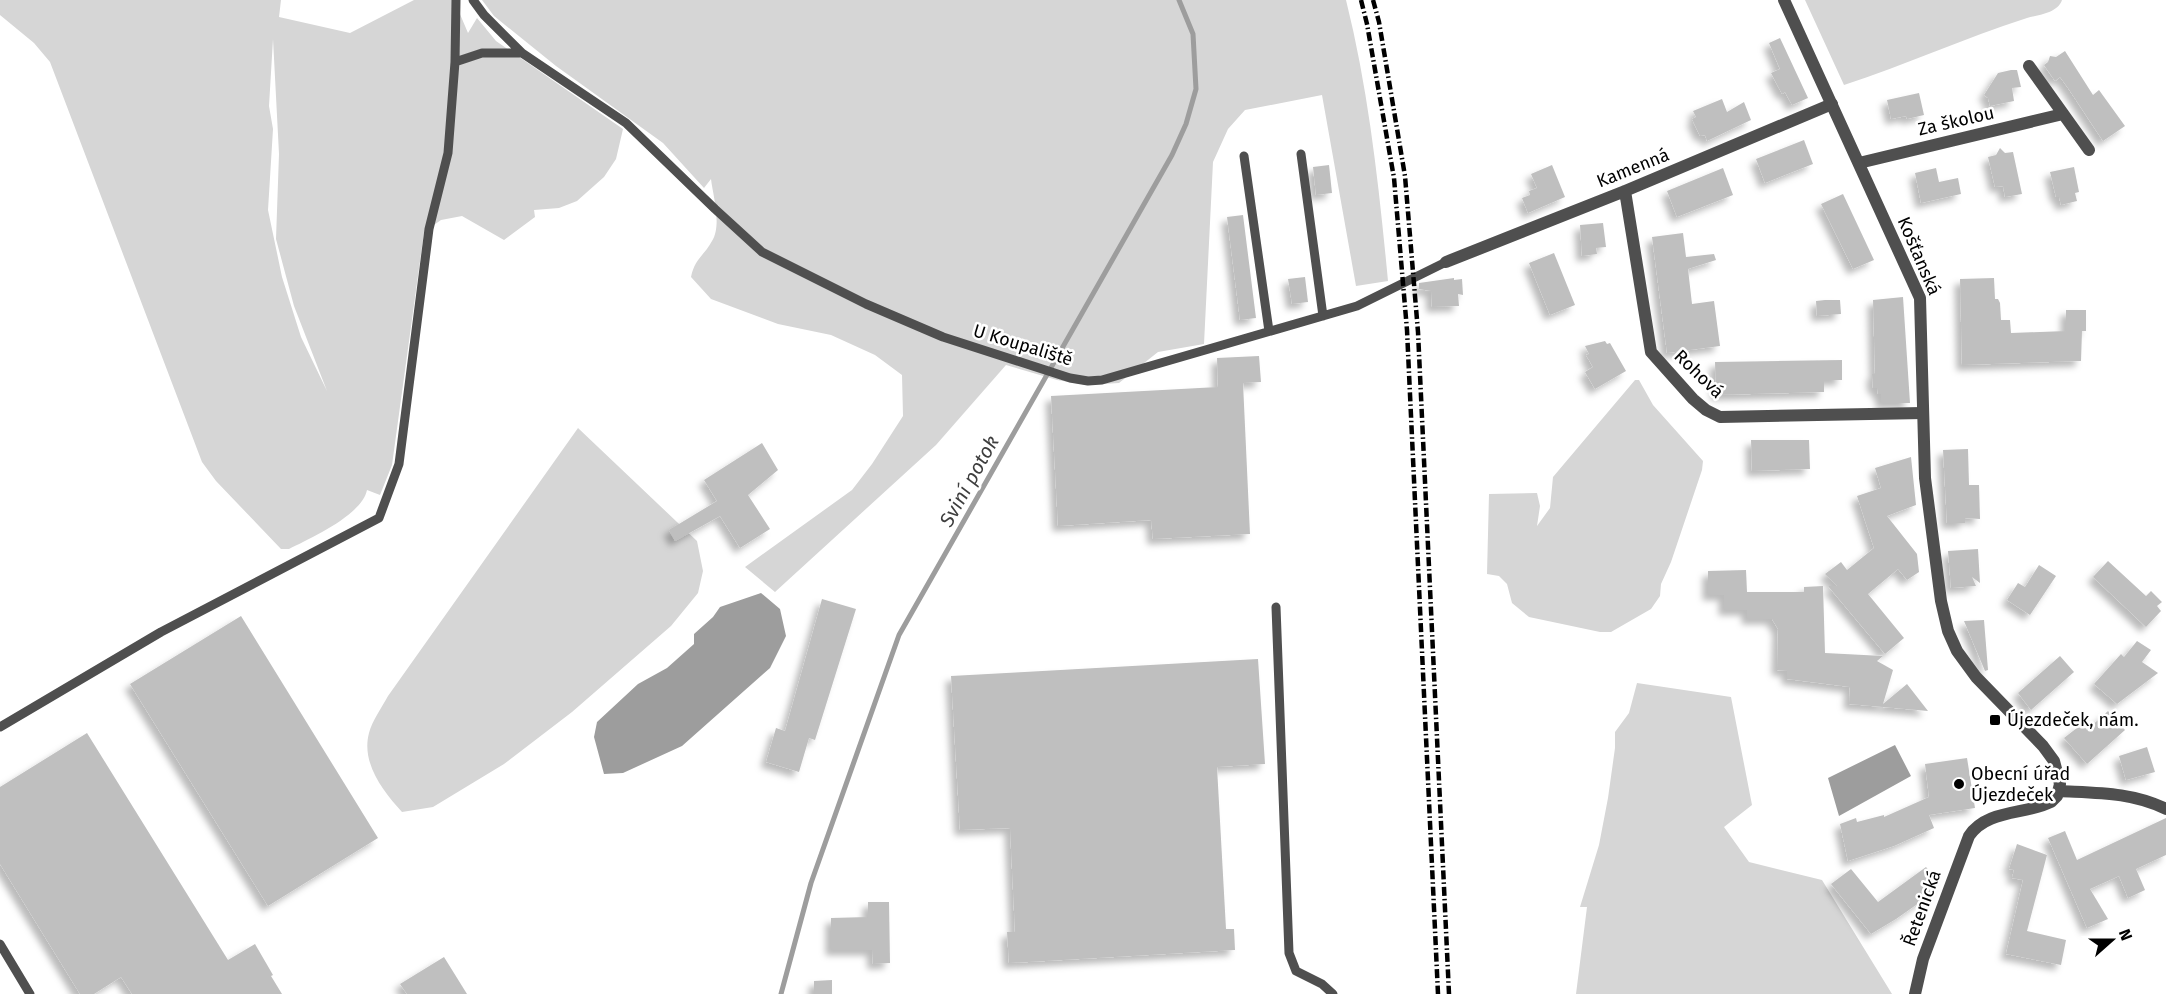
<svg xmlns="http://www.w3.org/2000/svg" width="2166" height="994" font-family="'Fira Sans',sans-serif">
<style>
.green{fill:#d6d6d6;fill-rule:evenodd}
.water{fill:#9d9d9d}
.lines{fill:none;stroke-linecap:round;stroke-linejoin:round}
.stream{stroke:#9d9d9d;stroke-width:5}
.building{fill:#bfbfbf;filter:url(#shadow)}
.service{stroke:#4f4f4f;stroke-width:9}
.minor{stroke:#4f4f4f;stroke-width:12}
.tertiary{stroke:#4f4f4f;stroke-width:12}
.rail{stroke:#000;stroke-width:4.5;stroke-dasharray:9 3 1.5 3;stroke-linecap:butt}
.poi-dot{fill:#000;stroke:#fff;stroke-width:2}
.labels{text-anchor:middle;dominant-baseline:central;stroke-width:5;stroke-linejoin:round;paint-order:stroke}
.street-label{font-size:18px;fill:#000;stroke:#fff}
.poi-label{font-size:18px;fill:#000;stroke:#fff;text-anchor:start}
.water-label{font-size:20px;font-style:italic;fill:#3e3e3e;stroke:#fff}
</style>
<defs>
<filter id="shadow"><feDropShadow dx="-5.5" dy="5.5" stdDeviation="3" flood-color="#0004"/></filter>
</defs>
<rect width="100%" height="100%" fill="#fff"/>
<path class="green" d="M 0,0 L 281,0 L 279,17 L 350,33 L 414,0 L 454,0 L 468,33 L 477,18 L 496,41 L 623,129 L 616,159 L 604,177 L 577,201 L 559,208 L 534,210 L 535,217 L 504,240 L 462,216 L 441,220 L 424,232 L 392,465 L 380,495 L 367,490 C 362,515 311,538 289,549 L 281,549 L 216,481 L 202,462 L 50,62 L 34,43 L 0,15 ZM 273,39 L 279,154 L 276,239 L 294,306 L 327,391 L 301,337 L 282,277 L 268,210 L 273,129 L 269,106 Z
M 482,0 L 1346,0 C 1369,92 1379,187 1388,281 L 1356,286 L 1322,95 L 1245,110 L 1228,129 L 1213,162 L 1204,344 L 1158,352 L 1119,383 L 1087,385 L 1057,380 L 1006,365 L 936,445 L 775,592 L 745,567 L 852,490 L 872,464 L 903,416 L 902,375 L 875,355 L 831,335 L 778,324 L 711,299 L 691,277 C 695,258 704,256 712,241 C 722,225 713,196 711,179 L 704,188 L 663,143 L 556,66 L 494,16 Z
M 1805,0 L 2062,0 C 2058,13 2038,15 2027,18 C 1965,38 1905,65 1844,85 Z
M 1635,380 L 1639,380 L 1653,405 L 1703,461 L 1702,470 L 1671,562 L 1661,584 L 1660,596 L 1651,609 L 1611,632 L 1600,632 L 1529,617 L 1512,603 L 1507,584 L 1499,576 L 1487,574 L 1489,494 L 1537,493 L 1540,506 L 1537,526 L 1550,508 L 1553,477 Z
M 578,428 L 697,541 L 703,571 L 698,593 L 671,626 L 572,712 L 504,764 L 433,807 L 402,812 C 383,791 361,763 369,733 C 372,721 382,707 388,696 Z
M 1637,683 L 1731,697 L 1752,805 L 1724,827 L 1749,862 L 1822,880 L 1892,994 L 1576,994 L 1587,907 L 1580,907 L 1599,845 L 1608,798 L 1615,748 L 1615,732 L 1629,713 Z"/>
<path class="water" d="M 761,593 L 780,609 L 786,636 L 770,668 L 682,746 L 623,773 L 604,774 L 594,737 L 597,722 L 638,684 L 667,668 L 694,644 L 694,634 L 713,617 L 720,607 Z
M 1895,745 L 1911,776 L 1839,816 L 1828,778 Z"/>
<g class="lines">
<path class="stream" d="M 781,994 L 811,883 L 899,635 L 1172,155 L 1186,124 L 1196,89 L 1193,34 L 1179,0"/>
</g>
<path class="building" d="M 1780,38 L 1808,98 L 1792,105 L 1785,92 L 1782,94 L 1771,73 L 1780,69 L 1769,43 Z
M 2065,51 L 2093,95 L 2099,90 L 2125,126 L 2103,141 L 2068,88 L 2060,77 L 2055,81 L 2044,65 L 2048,62 L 2050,56 L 2056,57 Z
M 2011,70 L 2017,70 L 2021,87 L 2012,88 L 2014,101 L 1990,106 L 1988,98 L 1984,95 L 1998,73 Z
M 1919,93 L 1924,115 L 1907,119 L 1906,116 L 1891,119 L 1887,100 Z
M 1722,99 L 1727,112 L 1744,102 L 1751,120 L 1707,141 L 1705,135 L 1700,136 L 1692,119 L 1696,117 L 1693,111 Z
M 1804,140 L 1813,164 L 1765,183 L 1756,159 Z
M 2000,148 L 2005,153 L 2013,152 L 2022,194 L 2005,197 L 2003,186 L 1995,187 L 1988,157 L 1996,155 Z
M 1329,165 L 1332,193 L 1316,195 L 1313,167 Z
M 1552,165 L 1565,197 L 1528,213 L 1522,198 L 1530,195 L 1529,191 L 1537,188 L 1531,174 Z
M 2074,167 L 2079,192 L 2075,193 L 2077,201 L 2061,205 L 2059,197 L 2056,197 L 2050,172 Z
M 1723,168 L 1733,195 L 1677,217 L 1667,191 Z
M 1936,168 L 1939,182 L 1958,178 L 1961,194 L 1921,203 L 1915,173 Z
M 1843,194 L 1874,260 L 1853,269 L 1821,204 Z
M 1243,215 L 1256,318 L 1240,320 L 1227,217 Z
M 1603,223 L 1606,247 L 1596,248 L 1597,254 L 1582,256 L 1580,225 Z
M 1683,233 L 1686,257 L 1714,254 L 1716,260 L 1688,269 L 1692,304 L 1714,301 L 1720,346 L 1667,353 L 1652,237 Z
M 1554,253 L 1575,305 L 1550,315 L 1529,263 Z
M 1305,277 L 1308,302 L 1292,304 L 1288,279 Z
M 1454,278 L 1454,280 L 1462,279 L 1463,295 L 1458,294 L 1459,306 L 1432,307 L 1431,291 L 1419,289 L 1419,283 Z
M 1994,278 L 1995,299 L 1998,299 L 2000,303 L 2001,320 L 2010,320 L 2011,333 L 2066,331 L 2066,310 L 2086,310 L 2086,331 L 2082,331 L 2081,361 L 1962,365 L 1960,279 Z
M 1903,297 L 1910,403 L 1881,403 L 1881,394 L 1878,394 L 1877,388 L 1873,388 L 1872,374 L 1875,374 L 1873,300 Z
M 1825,300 L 1840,300 L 1841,314 L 1817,316 L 1816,301 Z
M 1605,341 L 1607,344 L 1610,343 L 1626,371 L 1595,389 L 1585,372 L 1593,367 L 1586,355 L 1589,354 L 1585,346 Z
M 1259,356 L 1261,382 L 1243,383 L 1250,534 L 1153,539 L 1151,520 L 1058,526 L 1051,396 L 1218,387 L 1217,358 Z
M 1842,360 L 1842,380 L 1824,380 L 1824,392 L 1716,395 L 1715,362 Z
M 1751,440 L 1809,440 L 1810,469 L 1752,471 Z
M 762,443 L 778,470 L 748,495 L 770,529 L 740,548 L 720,516 L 675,541 L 669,530 L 717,501 L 704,480 Z
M 1968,449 L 1969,485 L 1979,485 L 1980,519 L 1965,518 L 1965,523 L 1947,523 L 1943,450 Z
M 1911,457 L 1916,505 L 1887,516 L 1917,554 L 1919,572 L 1907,580 L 1898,569 L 1868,594 L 1904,638 L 1885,654 L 1828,586 L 1837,586 L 1825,574 L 1841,562 L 1847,570 L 1874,548 L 1857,496 L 1881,488 L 1875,468 Z
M 1978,549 L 1980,583 L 1972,577 L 1976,586 L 1951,588 L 1948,551 Z
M 2108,561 L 2146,596 L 2151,591 L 2162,602 L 2157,606 L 2161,611 L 2146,627 L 2093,577 Z
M 2039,565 L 2056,576 L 2030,615 L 2007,600 L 2018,583 L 2025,587 Z
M 1746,570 L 1747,592 L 1804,592 L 1804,587 L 1823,586 L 1825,653 L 1883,656 L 1877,661 L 1893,670 L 1883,704 L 1907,684 L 1928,711 L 1849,704 L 1850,687 L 1787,679 L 1787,671 L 1777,670 L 1778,629 L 1772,619 L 1747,619 L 1747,610 L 1724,610 L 1724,595 L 1708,595 L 1708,571 Z
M 822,599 L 856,609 L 815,740 L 809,738 L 799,772 L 766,762 L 776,728 L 785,731 Z
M 241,616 L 378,838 L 268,906 L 130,684 Z
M 1984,620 L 1988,670 L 1985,671 L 1964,621 Z
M 2137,641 L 2151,650 L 2142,662 L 2158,673 L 2117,704 L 2094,684 L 2121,654 L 2124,657 Z
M 2060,656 L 2074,672 L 2031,710 L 2018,693 Z
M 1258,659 L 1265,764 L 1217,767 L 1226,929 L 1234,929 L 1235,950 L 1009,963 L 1007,932 L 1015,932 L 1010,828 L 960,830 L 951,676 Z
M 2108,711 L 2125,730 L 2087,764 L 2064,738 L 2082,724 L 2087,730 Z
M 87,733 L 228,960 L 255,944 L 273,975 L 271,976 L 282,994 L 132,994 L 121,977 L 94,994 L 80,994 L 0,864 L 0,787 Z
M 2147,747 L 2155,772 L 2126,780 L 2119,756 Z
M 1967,758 L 1975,808 L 1929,815 L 1934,828 L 1894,846 L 1848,861 L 1840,824 L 1856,818 L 1857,822 L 1884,815 L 1884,817 L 1929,797 L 1925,764 Z
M 2166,818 L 2166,855 L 2136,869 L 2145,890 L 2128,898 L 2119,876 L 2090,889 L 2108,919 L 2087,928 L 2048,838 L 2065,831 L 2077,860 Z
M 2017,844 L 2047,855 L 2027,931 L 2066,940 L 2061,965 L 2006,954 L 2023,880 L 2012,878 L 2014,870 L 2009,869 Z
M 1926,867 L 1939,883 L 1936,891 L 1896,919 L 1871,934 L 1831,884 L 1851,869 L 1878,902 Z
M 868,902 L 889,902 L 890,963 L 873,964 L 872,950 L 831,950 L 831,918 L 868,917 Z
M 444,957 L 467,994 L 407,994 L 400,984 Z
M 832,980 L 832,994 L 814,994 L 814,981 Z"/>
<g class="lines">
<path class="service" d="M 473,0 L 484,15 L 522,53
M 455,62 L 482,53 L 522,53 L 626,123 L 715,209 L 762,252 L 866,304 L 943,337 L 1070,378 L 1088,381 L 1102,380 L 1357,306 L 1446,262
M 1301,154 L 1323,316
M 1244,156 L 1269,331
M 1276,607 L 1289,953 L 1296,971 L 1322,984 L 1333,994
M 0,727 L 161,632 L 379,518 L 399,464 L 429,229 L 448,153 L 455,62 L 456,0
M 0,944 L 30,994"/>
<path class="minor" d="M 2029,66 L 2089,150
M 1859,163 L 2063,114
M 1625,191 L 1651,352 L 1693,399 L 1706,410 L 1720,417 L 1923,413
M 1446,262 L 1625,191 L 1832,104
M 2059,791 C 2096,793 2132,792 2166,809"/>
<path class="tertiary" d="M 1784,0 L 1920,298 L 1925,478 L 1941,601 L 1948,631 L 1957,651 L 1976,677 L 2043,746 L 2054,761 L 2060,784 L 2057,796 L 2051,802 C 2025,815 1987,809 1969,836 L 1923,959 L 1915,994"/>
<path class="rail" d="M 1361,0 L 1367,24 L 1394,178 L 1407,330 L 1438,994
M 1373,0 L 1379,22 L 1405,176 L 1418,332 L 1449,994"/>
</g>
<g class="poi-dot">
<rect x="1989" y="714" width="12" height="12" rx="3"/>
<circle cx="1959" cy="784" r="6"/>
</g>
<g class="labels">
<g class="street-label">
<text transform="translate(1956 121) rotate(-13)">Za školou</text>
<text transform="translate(1633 168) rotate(-22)">Kamenná</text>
<text transform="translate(1919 256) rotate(67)">Košťanská</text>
<text transform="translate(1023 345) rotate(17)">U Koupaliště</text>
<text transform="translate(1699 374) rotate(44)">Rohová</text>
<text transform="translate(1922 908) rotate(-70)">Řetenická</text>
</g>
<g class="poi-label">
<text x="2007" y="720">Újezdeček, nám.</text>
<text x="1971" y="774">Obecní úřad<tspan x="1971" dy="21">Újezdeček</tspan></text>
</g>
<g class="water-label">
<text transform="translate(969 481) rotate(-61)">Sviní potok</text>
</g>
</g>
<g transform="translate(2112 940) rotate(69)" stroke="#ffffff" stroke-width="4.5" paint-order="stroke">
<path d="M0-4.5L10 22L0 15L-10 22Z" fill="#000000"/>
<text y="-9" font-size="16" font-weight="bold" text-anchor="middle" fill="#000000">N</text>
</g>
</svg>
